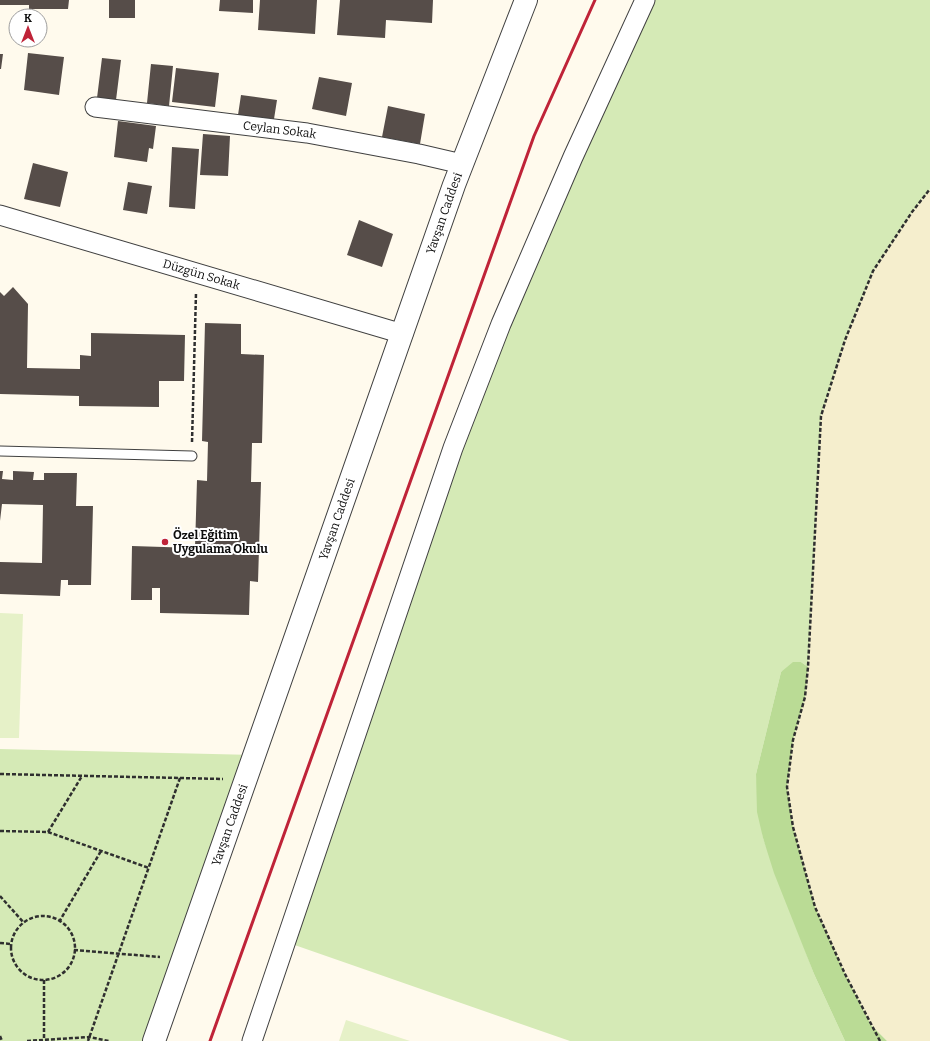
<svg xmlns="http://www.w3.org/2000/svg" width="930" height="1041" font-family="Bitter,serif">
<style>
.farmland{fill:#f5eecd}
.green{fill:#d5eab6}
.forest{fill:#badb95}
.pitch{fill:#e6f1c8}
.building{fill:#564d49}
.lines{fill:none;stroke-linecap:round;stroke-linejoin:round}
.service-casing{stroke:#404040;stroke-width:11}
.minor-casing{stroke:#404040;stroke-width:21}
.tertiary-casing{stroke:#404040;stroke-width:24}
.path{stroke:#2f2f2f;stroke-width:2.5;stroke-dasharray:4 2;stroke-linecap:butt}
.service{stroke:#fff;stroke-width:9}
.minor{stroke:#fff;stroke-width:19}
.tertiary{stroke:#fff;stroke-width:22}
.rail{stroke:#bf2338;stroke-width:3}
.poi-dot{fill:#bf2338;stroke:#fff;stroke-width:1.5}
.labels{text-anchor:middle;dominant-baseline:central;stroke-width:4;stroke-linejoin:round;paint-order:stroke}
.street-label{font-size:12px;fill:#0d0d0d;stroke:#fff}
.poi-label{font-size:12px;font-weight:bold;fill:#0d0d0d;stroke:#fff;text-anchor:start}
</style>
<rect width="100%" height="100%" fill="#fffaed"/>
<path class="farmland" d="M 930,189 L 930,1041 L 887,1041 L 871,1025 L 845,974 L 815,907 L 793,827 L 787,787 L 793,740 L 805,697 L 808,667 L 821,416 L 845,340 L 873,271 L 912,212 Z"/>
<path class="green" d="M 645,0 L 930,0 L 930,189 L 912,212 L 873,271 L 845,340 L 821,416 L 808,667 L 801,662 L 781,672 L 756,774 L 763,838 L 814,974 L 845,1041 L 570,1041 L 286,942 L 453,448 Z
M 0,749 L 255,755 L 154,1041 L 0,1041 Z"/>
<path class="forest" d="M 793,662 L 801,662 L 808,667 L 805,697 L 793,740 L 787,787 L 793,827 L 815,907 L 845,974 L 871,1025 L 887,1041 L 845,1041 L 814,974 L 774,873 L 763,838 L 757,812 L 756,774 L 781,672 Z"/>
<path class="pitch" d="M 0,613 L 23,614 L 19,738 L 0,738 Z
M 346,1020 L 410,1041 L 339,1041 Z"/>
<path class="building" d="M 0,0 L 69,0 L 68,9 L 29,9 L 29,5 L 0,5 Z
M 109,0 L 135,0 L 135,18 L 109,18 Z
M 220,0 L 253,0 L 253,13 L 219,11 Z
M 260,0 L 317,0 L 315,34 L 258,30 Z
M 340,0 L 433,0 L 432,23 L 386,20 L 385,38 L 337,35 Z
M 28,53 L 64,57 L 59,95 L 24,90 Z
M 0,54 L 3,54 L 1,69 L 0,69 Z
M 102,58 L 121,60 L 116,100 L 97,98 Z
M 151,64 L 173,66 L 169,106 L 147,103 Z
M 176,68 L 219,73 L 215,107 L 172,102 Z
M 319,77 L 352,83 L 346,116 L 312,109 Z
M 241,95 L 277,100 L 274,119 L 238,115 Z
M 388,106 L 425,114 L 420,144 L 382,137 Z
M 118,121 L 156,126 L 153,149 L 149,148 L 147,162 L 114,157 Z
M 203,134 L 230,136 L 228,176 L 200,175 Z
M 172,147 L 199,149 L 195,209 L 169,207 Z
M 33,163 L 68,172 L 60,207 L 24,199 Z
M 128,182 L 152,186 L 147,214 L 123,210 Z
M 359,220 L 393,234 L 382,267 L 347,255 Z
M 13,287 L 28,304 L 27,368 L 80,369 L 80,355 L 91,356 L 91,333 L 185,335 L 184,381 L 159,381 L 159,407 L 79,406 L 79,396 L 0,394 L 0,292 L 4,296 Z
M 205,323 L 241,324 L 241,354 L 264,355 L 262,443 L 252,443 L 251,482 L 261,482 L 258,582 L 250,581 L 249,615 L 160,613 L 160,588 L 152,588 L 152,600 L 131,600 L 132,546 L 195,548 L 197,480 L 207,481 L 208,442 L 202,441 Z
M 0,471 L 3,471 L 2,479 L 13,480 L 13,471 L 34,472 L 33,480 L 44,480 L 44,473 L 77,473 L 76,506 L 93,506 L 91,585 L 68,585 L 68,580 L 61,580 L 60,596 L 0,594 L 0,562 L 42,563 L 43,505 L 2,504 L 0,521 Z"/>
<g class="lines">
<g class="service-casing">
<path id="service" d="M 0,451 L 192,456"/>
</g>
<g class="minor-casing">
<g id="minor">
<path id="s1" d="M 95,107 L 307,133 L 419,154 L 462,164"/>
<path id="s2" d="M 0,215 L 403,334"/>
<path d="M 252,1041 L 453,448 L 501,324 L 573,157 L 645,0"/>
</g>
</g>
<g class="tertiary-casing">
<g id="tertiary">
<path id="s3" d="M 154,1041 L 454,185 L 526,0"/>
</g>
</g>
<path class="path" d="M 192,442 L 196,293
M 0,774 L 180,778 L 88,1041
M 180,778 L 223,779
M 0,831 L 48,832 L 82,776
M 48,832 L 149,868
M 0,896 L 24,923
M11 948a32 32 0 1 1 64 0a32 32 0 1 1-64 0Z
M 59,922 L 101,851
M 0,943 L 11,944
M 74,950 L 160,957
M 44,980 L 44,1040
M 0,1036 L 2,1041
M 27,1041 L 89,1037 L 109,1041
M 880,1041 L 845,974 L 815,907 L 793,827 L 787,787 L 793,740 L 805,697 L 808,667 L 821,416 L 845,340 L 873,271 L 912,212 L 930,189"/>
<use href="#service" class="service"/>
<use href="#minor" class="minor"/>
<use href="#tertiary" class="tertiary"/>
<path class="rail" d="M 210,1041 L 534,136 L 595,0"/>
</g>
<circle class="poi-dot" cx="165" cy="542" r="4"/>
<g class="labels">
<g class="street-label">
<text stroke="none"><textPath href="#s1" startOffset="186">Ceylan Sokak</textPath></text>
<text stroke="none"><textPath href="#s3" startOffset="877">Yavşan Caddesi</textPath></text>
<text stroke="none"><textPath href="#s2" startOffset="210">Düzgün Sokak</textPath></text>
<text stroke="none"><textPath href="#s3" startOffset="553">Yavşan Caddesi</textPath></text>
<text stroke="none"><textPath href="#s3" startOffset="229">Yavşan Caddesi</textPath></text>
</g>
<g class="poi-label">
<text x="173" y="535">Özel Eğitim<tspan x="173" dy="14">Uygulama Okulu</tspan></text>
</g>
</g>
<g transform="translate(28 28)"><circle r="19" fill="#ffffff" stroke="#9e9e9e"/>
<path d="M0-3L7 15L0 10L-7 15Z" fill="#bf2338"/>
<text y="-6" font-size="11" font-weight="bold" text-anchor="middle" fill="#0d0d0d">K</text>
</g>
</svg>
